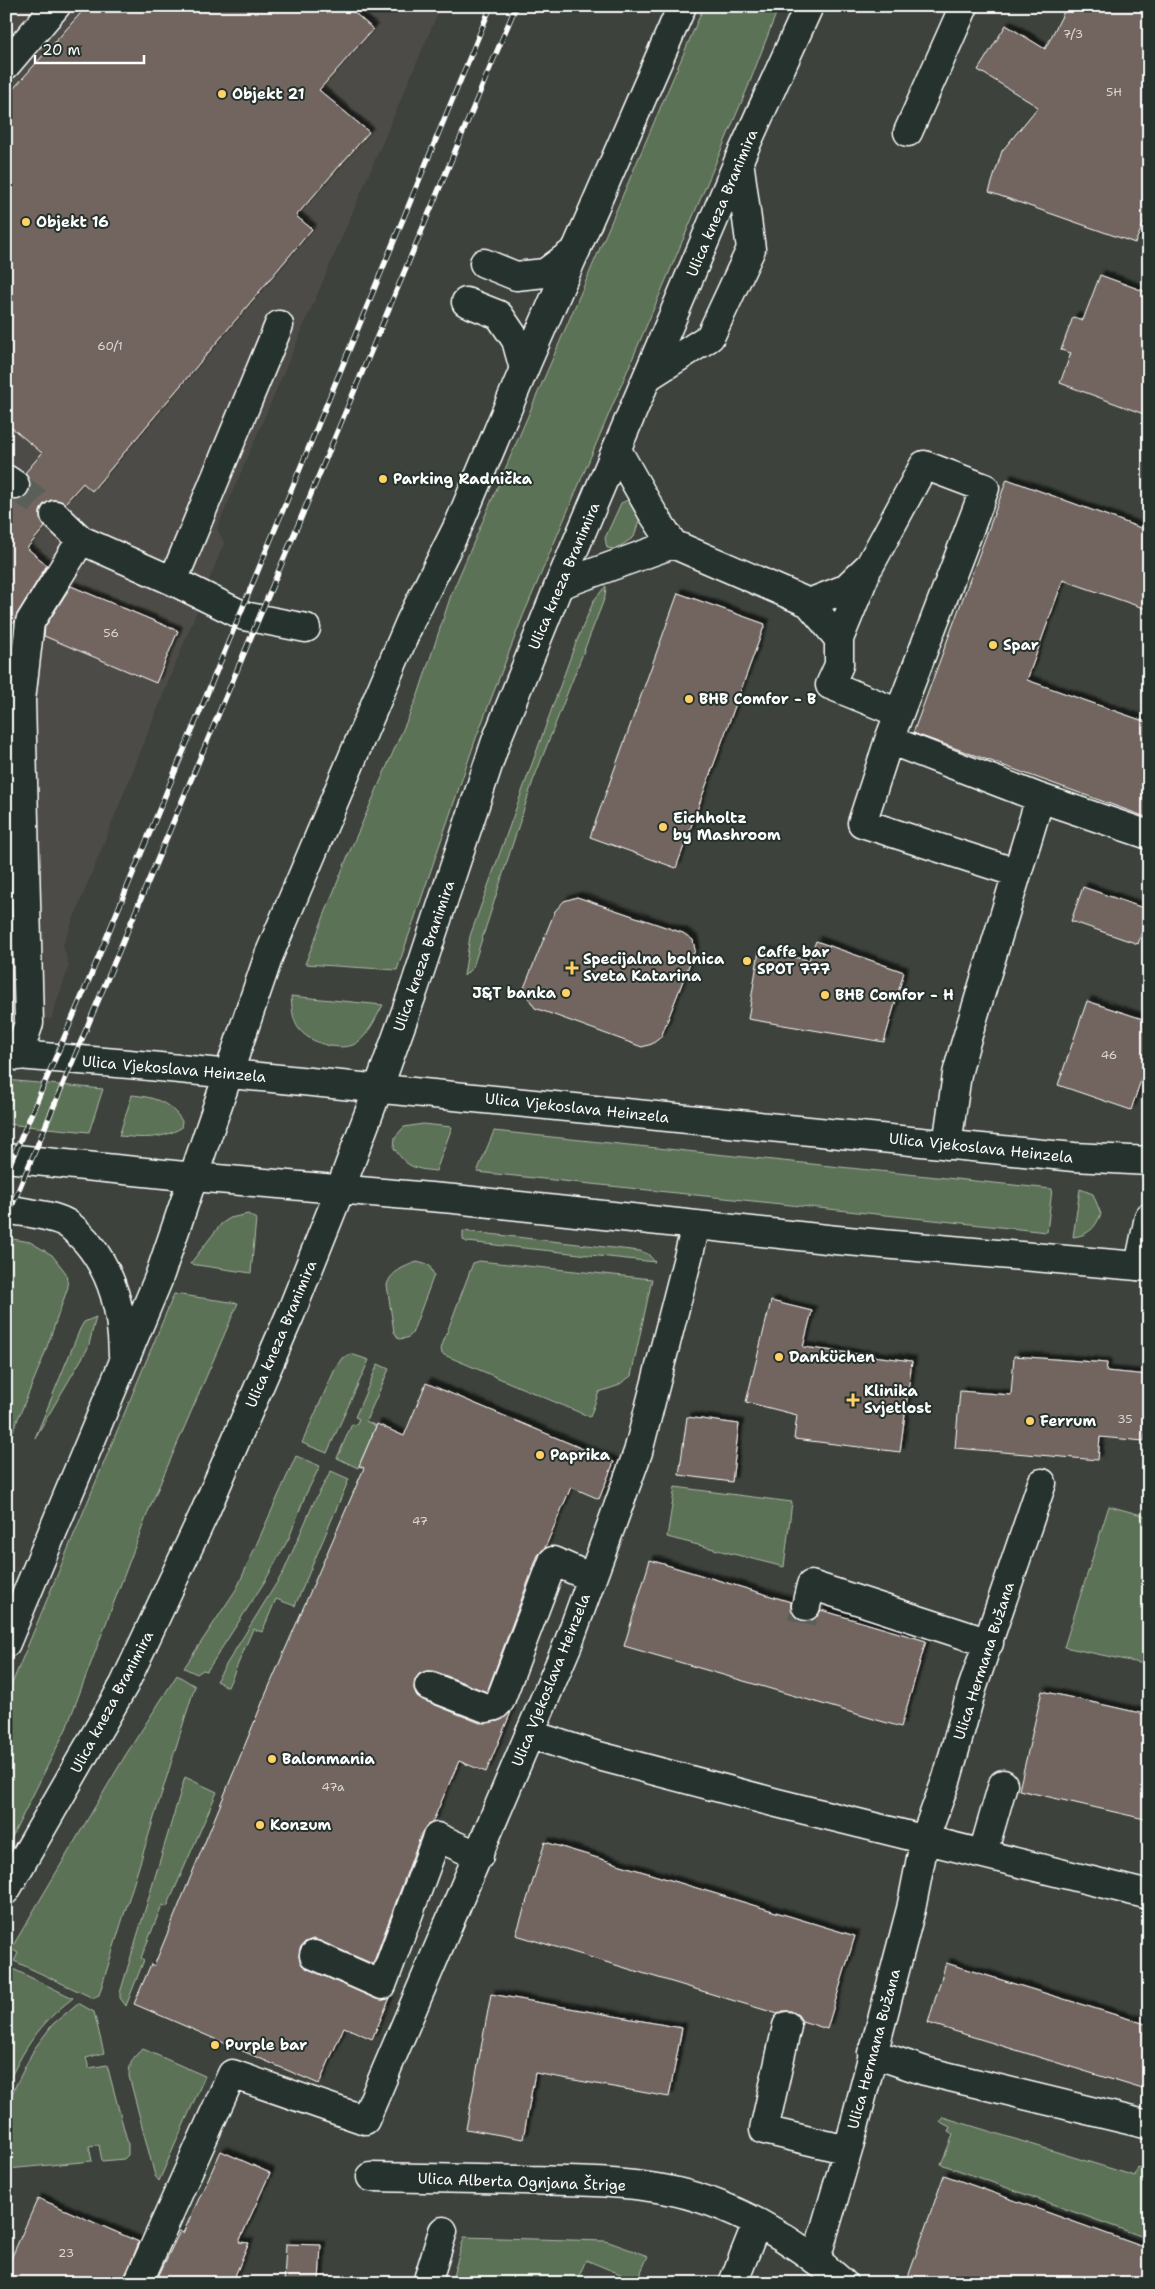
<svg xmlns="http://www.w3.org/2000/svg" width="1155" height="2289" font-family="'Shantell Sans',sans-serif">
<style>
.built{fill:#4d4c46}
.green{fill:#5c7256;stroke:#aeb8aa}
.building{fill:#72655f;stroke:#fff;filter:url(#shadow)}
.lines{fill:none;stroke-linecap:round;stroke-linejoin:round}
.minor-tunnel{stroke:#5a5e59;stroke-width:28;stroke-dasharray:28 14;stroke-linecap:butt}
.minor-casing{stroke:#fff;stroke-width:31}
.major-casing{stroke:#fff;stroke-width:31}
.minor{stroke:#26332d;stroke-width:28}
.major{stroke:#26332d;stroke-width:28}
.rail-casing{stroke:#fff;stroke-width:5.5}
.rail{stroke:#26332d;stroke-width:4;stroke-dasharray:11;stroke-linecap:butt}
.poi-dot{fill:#ffd166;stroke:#26332d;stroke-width:2}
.labels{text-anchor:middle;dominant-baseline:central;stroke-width:4;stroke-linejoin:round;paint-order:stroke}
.number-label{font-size:12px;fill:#dcd8d7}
.poi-label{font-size:15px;font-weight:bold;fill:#fff;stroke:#26332d;text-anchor:start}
.street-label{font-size:15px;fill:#fff;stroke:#26332d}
</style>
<defs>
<filter id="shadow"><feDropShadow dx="4.5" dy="-4.5" stdDeviation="1" flood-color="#0009"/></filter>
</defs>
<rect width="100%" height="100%" fill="#3d423c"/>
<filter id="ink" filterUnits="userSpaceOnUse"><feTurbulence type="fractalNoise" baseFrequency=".02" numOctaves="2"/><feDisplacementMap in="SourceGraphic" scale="10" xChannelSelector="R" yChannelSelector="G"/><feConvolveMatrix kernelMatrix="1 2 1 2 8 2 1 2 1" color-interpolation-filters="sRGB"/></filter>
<g filter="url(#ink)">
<path class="built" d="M 6,6 L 441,6 L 217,528 L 224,543 L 63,945 L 69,966 L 51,1019 L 6,1013 Z"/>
<path class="green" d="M 704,6 L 779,6 L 748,87 L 523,616 L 476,738 L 397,970 L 305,964 L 349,853 L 418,695 L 451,595 Z
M 630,499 L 640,517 L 634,537 L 616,549 L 607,548 L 605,538 L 621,503 Z
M 606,586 L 605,597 L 533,781 L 473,967 L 464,976 L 470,936 L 573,650 L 594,600 Z
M 291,996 L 383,1005 C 376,1017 367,1039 353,1045 C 336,1051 306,1042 297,1026 C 292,1017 292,1006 291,996 Z
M 6,1080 L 103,1089 L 89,1132 L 6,1124 Z
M 132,1095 C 154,1097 170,1102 182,1121 L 181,1128 C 160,1140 142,1138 119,1136 Z
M 423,1124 L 452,1127 L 436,1171 C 414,1169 406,1167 394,1148 L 395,1137 L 404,1127 Z
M 494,1131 L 1052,1189 L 1047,1232 L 477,1172 Z
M 1080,1189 L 1093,1194 L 1101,1214 C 1095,1228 1089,1235 1073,1237 Z
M 248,1214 L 256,1219 L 251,1273 L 190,1264 L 221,1224 L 230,1218 Z
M 463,1231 L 640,1251 L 648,1254 L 655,1262 L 467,1242 L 463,1240 Z
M 13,1239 L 30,1242 L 52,1255 L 66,1273 L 68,1287 L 43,1358 L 6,1448 L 6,1256 Z
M 479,1261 L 652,1279 L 631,1376 L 617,1386 L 599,1392 L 590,1417 L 442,1354 L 441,1348 L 473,1263 Z
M 417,1262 L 429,1265 L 434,1275 L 412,1334 L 407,1338 L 399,1339 L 394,1332 L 387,1285 C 390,1272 405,1266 417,1262 Z
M 174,1294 L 238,1303 L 150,1507 L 66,1729 L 6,1849 L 6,1698 Z
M 96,1317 L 88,1348 L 35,1438 L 80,1329 L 84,1322 Z
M 351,1354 L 369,1360 L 327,1453 L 302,1443 L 335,1369 L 342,1358 Z
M 378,1364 L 389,1369 L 366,1421 L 376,1426 L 358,1468 L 337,1458 L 352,1424 L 356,1425 L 359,1419 L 355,1417 Z
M 296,1456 L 320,1466 L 305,1496 L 289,1538 L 265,1581 L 207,1671 L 203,1670 L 197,1674 L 184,1668 L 237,1588 Z
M 331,1471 L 349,1479 L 295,1606 L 276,1599 L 262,1632 L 253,1629 L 228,1687 L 216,1681 L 284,1571 L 314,1502 Z
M 675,1487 L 792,1502 L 784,1567 L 667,1537 Z
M 1109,1506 L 1149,1517 L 1149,1665 L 1064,1647 Z
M 177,1675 L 195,1686 L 99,1995 L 93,1998 L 14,1961 L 18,1953 L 11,1949 L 125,1756 Z
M 185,1777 L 217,1792 L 167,1907 L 162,1905 L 141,1958 L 144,1960 L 126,2006 L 120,1998 L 120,1993 Z
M 9,1967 L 73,1998 C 38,2025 25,2047 6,2087 L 6,1968 Z
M 78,2003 L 94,2012 L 104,2053 L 86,2058 L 89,2068 L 107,2065 L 128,2144 L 128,2155 L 124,2159 L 102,2161 L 99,2145 L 89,2146 L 92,2161 L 8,2169 L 6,2174 L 6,2109 L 15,2087 L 34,2049 L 53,2024 Z
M 143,2049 L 205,2076 L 159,2181 L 155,2176 L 129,2076 C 129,2063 133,2056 143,2049 Z
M 943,2117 L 1135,2176 L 1138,2167 L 1149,2170 L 1149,2239 L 941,2164 L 953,2135 L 948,2132 L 950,2127 L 940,2122 Z
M 464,2237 L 606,2241 L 648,2256 L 637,2281 L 586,2260 L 576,2283 L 451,2283 Z"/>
<path class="building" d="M 87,6 L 347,6 L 373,29 L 319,90 L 369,132 L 296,216 L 312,229 L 92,491 L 83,483 L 65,503 L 58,500 L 51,500 L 43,505 L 40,512 L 40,519 L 45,527 L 27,548 L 47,565 L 17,614 L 14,623 L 6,620 L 6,498 L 14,501 L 22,499 L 28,494 L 31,486 L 29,479 L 25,473 L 42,453 L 6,423 L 6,97 Z
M 1067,6 L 1149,6 L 1149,212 L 1135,243 L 989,192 L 1002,151 L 1038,107 L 978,70 L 1006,25 L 1045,49 Z
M 1100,275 L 1149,293 L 1149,416 L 1060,383 L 1071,353 L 1061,350 L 1073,317 L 1083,320 Z
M 1007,479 L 1149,531 L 1149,610 L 1063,580 L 1027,680 L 1149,723 L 1149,818 L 913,733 Z
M 71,586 L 178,631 L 156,683 L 44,636 L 45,627 Z
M 678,593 L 765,624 L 676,868 L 590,837 Z
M 1083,887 L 1149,910 L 1138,944 L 1071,921 Z
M 577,897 L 683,933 L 693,940 L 695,950 L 661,1037 L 652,1044 L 642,1047 L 535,1008 L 527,996 L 524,988 L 555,911 L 564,901 Z
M 816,941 L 904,972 L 884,1042 L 748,1019 L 759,951 L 809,960 Z
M 1087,1001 L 1149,1021 L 1149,1056 L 1131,1110 L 1058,1085 Z
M 771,1301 L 812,1311 L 803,1347 L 912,1361 L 900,1452 L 794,1439 L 797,1415 L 746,1402 Z
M 1014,1356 L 1107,1363 L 1106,1371 L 1149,1375 L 1149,1401 L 1144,1441 L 1100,1437 L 1098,1460 L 955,1448 L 960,1391 L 1011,1395 Z
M 426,1383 L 614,1462 L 599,1499 L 571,1487 L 545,1548 L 538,1555 L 487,1692 L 434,1671 L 426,1671 L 419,1674 L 415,1680 L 414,1689 L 417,1696 L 423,1700 L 480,1723 L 498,1721 L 511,1712 L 486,1772 L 459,1761 L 432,1823 L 427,1825 L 422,1832 L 373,1964 L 320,1941 L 313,1939 L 305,1942 L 300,1948 L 299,1957 L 302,1965 L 308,1969 L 376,1999 L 383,2000 L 390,1998 L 372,2039 L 344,2027 L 319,2084 L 134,2004 L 151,1964 L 154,1966 L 265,1696 L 364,1468 L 359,1466 L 377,1424 L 404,1436 Z
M 687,1417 L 739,1424 L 732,1482 L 679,1475 Z
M 650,1560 L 791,1602 L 791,1611 L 796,1618 L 802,1621 L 811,1621 L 817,1617 L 821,1610 L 926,1641 L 901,1727 L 624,1646 Z
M 1042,1691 L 1149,1715 L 1149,1820 L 1019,1790 Z
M 545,1842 L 855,1936 L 827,2029 L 802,2021 L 798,2015 L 791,2011 L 783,2011 L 778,2014 L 516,1935 Z
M 946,1963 L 1149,2025 L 1149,2091 L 928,2023 Z
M 491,1994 L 682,2028 L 669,2097 L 535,2073 L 523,2139 L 466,2129 Z
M 221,2151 L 270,2173 L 239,2242 L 249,2243 L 232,2283 L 155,2283 L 180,2231 L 183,2233 Z
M 944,2175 L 1149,2249 L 1149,2283 L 924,2283 L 908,2277 Z
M 38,2198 L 139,2242 L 123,2283 L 6,2283 L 6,2270 Z
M 286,2244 L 321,2245 L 319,2283 L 284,2283 Z"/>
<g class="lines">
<path class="minor-tunnel" d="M 15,485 L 55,515
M 801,1623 L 806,1606"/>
<g class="minor-casing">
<path id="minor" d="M 6,65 L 56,6
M 908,132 L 964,6
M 484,263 L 516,276 L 545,273 L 576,250
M 466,302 L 499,315 L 516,340 L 524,369
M 649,376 L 710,337 L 751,249 L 739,160
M 6,479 L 15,485
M 55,515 L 81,540 L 173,581 L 279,325
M 673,544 L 809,603 L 839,639 L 839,665 L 830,685 L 899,713
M 173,581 L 244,616 L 306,628
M 559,585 L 673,544 L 652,512 L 617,450
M 809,603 L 845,589 L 870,565 L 924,465 L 985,488 L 889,740 L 1040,798 L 1149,835
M 839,639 L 866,573
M 889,740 L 862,823 L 1017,873
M 18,1056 L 29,1023 L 21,700 L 30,622 L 81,540
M 947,1145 L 957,1074 L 964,1048 L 1040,798
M 1139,1266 L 1149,1217
M 806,1606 L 811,1585 L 989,1643
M 429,1686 L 486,1708 L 495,1706 L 500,1701 L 553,1561 L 592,1578
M 529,1734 L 595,1755 L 777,1803 L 1149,1895
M 983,1853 L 1003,1784
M 314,1955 L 382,1985 L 437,1837 L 479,1856
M 787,2026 L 764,2130 L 848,2150
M 872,2053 L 925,2071 L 1149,2125
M 371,2177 C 422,2178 473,2179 523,2180 C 570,2181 617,2181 663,2189 C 729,2201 794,2238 843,2283
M 816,2259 L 848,2150 L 911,1909 L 925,1838 L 947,1778 L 972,1689 L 1042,1483
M 138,2283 L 232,2074 L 365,2120 L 568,1644 L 638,1452 L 696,1226
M 427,2283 L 443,2231
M 733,2283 L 757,2223"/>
</g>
<g class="major-casing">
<path id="major" d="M 6,1054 L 129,1064 L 1074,1157 L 1149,1161
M 6,1158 L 194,1177 L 454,1199 L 836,1240 L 1149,1267
M 6,1209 C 25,1213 49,1214 66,1223 C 73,1227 80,1235 86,1241 C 114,1274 122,1313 123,1355
M 6,1643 L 158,1280 L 269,955 L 410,622 L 459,524 L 524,369 L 682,6
M 6,1890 L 124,1685 L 204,1514 L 290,1315 L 340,1190 L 378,1089 L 414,989 L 496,741 L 559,585 L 739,160 L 809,6"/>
</g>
<use href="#minor" class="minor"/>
<use href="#major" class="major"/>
<g class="rail-casing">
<path id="rail" d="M 6,1173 L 91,975 L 491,6
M 6,1220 L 516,6"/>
</g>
<use href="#rail" class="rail"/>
</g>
</g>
<g class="poi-dot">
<circle cx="222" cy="94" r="5"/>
<circle cx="26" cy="222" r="5"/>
<circle cx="383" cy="479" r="5"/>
<circle cx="993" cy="645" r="5"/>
<circle cx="689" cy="699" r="5"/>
<circle cx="663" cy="827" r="5"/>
<circle cx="747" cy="961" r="5"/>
<path d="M569.5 960.5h5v5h5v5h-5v5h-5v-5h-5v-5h5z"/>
<circle cx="566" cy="993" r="5"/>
<circle cx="825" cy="995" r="5"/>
<circle cx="779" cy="1357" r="5"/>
<path d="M850.5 1392.5h5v5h5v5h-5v5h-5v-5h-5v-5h5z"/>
<circle cx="1030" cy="1421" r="5"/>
<circle cx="540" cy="1455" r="5"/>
<circle cx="272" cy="1759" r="5"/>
<circle cx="260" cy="1825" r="5"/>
<circle cx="215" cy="2045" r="5"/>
</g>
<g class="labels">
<g class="number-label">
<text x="1073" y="34">7/3</text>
<text x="1114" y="92">5H</text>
<text x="110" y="346">60/1</text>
<text x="111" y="633">56</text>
<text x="1109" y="1055">46</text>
<text x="1125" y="1419">35</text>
<text x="420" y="1521">47</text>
<text x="333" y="1787">47a</text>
<text x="66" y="2253">23</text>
</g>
<g class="poi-label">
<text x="232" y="94">Objekt 21</text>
<text x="36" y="222">Objekt 16</text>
<text x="393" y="479">Parking Radnička</text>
<text x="1003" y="645">Spar</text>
<text x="699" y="699">BHB Comfor - B</text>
<text x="673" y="818">Eichholtz<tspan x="673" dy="17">by Mashroom</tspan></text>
<text x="757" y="952">Caffe bar<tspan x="757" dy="17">SPOT 777</tspan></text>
<text x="583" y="959">Specijalna bolnica<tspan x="583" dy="17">Sveta Katarina</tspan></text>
<text x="556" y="993" text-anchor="end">J&amp;T banka</text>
<text x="835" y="995">BHB Comfor - H</text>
<text x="789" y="1357">Danküchen</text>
<text x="864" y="1391">Klinika<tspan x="864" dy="17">Svjetlost</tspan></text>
<text x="1040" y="1421">Ferrum</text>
<text x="550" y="1455">Paprika</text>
<text x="282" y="1759">Balonmania</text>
<text x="270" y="1825">Konzum</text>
<text x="225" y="2045">Purple bar</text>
</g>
<g class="street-label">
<text transform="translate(722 203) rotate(-67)">Ulica kneza Branimira</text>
<text transform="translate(564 576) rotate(-67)">Ulica kneza Branimira</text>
<text transform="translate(424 956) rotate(-71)">Ulica kneza Branimira</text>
<text transform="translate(174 1069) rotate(5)">Ulica Vjekoslava Heinzela</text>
<text transform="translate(577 1108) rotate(6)">Ulica Vjekoslava Heinzela</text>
<text transform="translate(981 1148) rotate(6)">Ulica Vjekoslava Heinzela</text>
<text transform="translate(281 1334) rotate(-67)">Ulica kneza Branimira</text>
<text transform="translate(984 1661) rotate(-72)">Ulica Hermana Bužana</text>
<text transform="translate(551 1680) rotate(-68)">Ulica Vjekoslava Heinzela</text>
<text transform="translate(112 1702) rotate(-62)">Ulica kneza Branimira</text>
<text transform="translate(874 2049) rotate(-75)">Ulica Hermana Bužana</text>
<text transform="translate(522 2182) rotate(2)">Ulica Alberta Ognjana Štrige</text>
</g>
</g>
<rect width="1155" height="2289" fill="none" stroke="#26332d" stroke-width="25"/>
<rect x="12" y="12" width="1130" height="2264" fill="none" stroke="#fff" stroke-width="2" filter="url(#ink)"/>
<path d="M35 55v8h109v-8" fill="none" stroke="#ffffff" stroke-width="2.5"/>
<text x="42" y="55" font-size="15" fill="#ffffff" stroke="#26332d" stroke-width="4" paint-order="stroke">20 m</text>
</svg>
